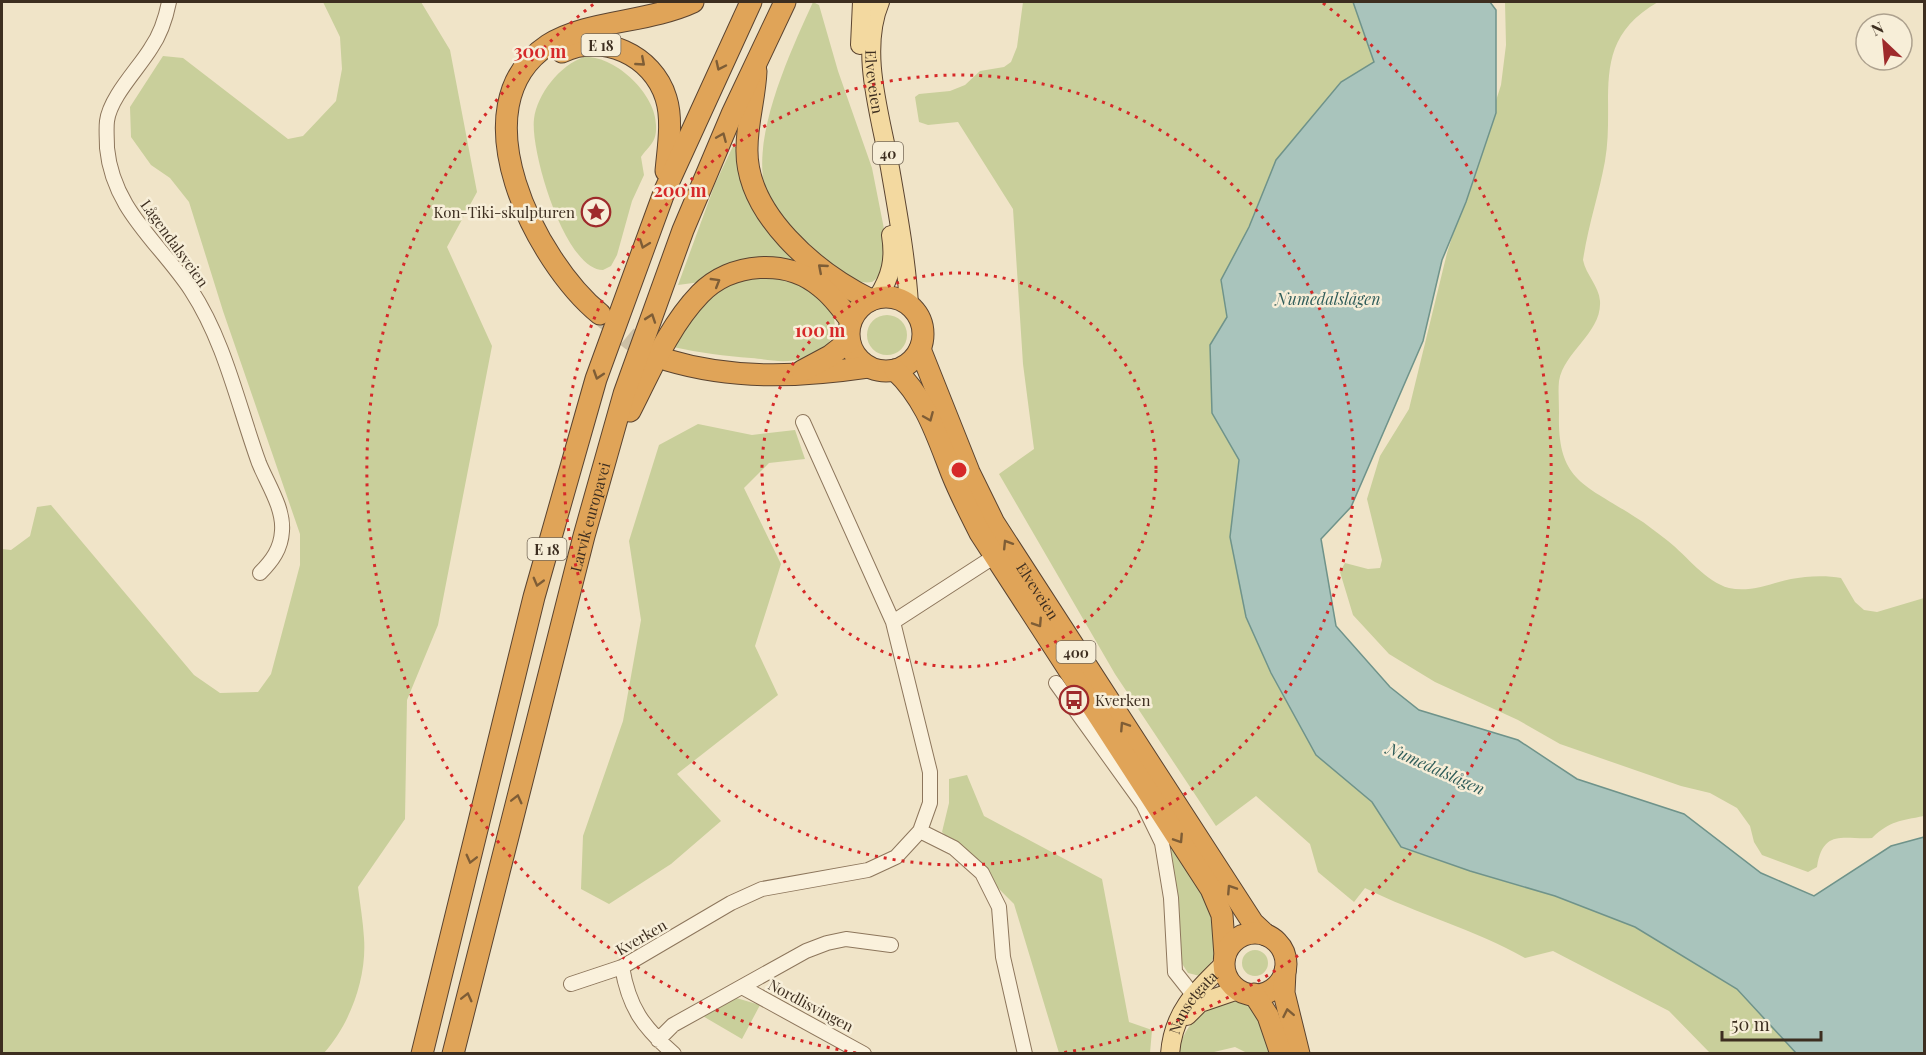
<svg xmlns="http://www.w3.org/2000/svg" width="1926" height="1055" font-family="'Playfair Display',serif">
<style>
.green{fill:#c9cf9b}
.water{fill:#a9c4bc;stroke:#6f938a;stroke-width:1.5}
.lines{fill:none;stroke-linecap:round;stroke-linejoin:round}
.highway-tunnel{stroke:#ccc0a6;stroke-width:21;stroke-dasharray:21 10;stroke-linecap:butt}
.minor-casing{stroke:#8d765c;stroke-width:16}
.major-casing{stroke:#5b4430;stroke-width:20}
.highway-casing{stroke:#5b4430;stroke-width:23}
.minor{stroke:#faf1dc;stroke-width:14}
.major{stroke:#f3d9a0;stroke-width:18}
.highway{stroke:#e0a458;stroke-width:21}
.oneway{stroke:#7e5d36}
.ring{fill:none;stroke:#d62828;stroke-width:3;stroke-dasharray:3 6}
.labels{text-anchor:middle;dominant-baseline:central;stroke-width:5;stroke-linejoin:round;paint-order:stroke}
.shield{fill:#f7eed8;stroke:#756857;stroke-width:1.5}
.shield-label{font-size:14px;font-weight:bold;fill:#3d2e20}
.street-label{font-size:15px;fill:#3d2e20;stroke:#f7eed8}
.poi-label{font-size:15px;fill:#3d2e20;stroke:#f7eed8;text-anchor:end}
.water-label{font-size:16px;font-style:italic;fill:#2f5d5a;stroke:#f7eed8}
.centre{fill:#d62828;stroke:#f7eed8;stroke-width:3}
.ring-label{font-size:18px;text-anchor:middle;font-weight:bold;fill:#d62828;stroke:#f7eed8;stroke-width:5;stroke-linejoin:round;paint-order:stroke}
</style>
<rect width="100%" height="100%" fill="#f0e4c8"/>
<path class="green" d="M 323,2 L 421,2 L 450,50 L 477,192 L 447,247 L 492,346 L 438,625 L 407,700 L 405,819 L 358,887 C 360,904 363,921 364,938 C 367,978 350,1024 324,1053 L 2,1053 L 2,549 L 11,550 L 30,536 L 37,507 L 51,505 L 194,675 L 220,693 L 258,692 L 271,674 L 300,565 L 300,534 L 223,311 L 189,202 L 170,178 L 151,165 L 131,137 L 130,107 L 163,56 L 183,58 L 288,139 L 303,136 L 336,101 L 342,69 L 340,37 Z
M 813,2 L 819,5 L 838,71 L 872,168 L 885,234 L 884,259 L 880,276 L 872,282 C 852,286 831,265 818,252 C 802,237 785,225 773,207 C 740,156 791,51 813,2 Z
M 1023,2 L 1353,2 L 1374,62 L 1341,82 L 1319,110 L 1221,280 L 1227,317 L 1210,345 L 1212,413 L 1239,460 L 1230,537 L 1246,617 L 1271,673 L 1316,755 L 1372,802 L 1401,847 L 1470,871 L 1555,896 L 1635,927 L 1737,989 L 1796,1053 L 1710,1053 L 1669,1011 L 1553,951 L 1525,958 C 1474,929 1417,914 1365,888 L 1354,902 L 1318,872 L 1310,844 L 1256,796 L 1216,826 L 1115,674 L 999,474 L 1034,449 L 1023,364 L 1013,209 L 958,122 L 928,125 L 919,122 L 915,97 L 919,94 L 950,91 L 965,85 L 980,71 L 1004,67 L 1011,62 L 1017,47 Z
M 1505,2 L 1658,2 C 1588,42 1616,98 1605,161 C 1599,194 1588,226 1583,260 C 1586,275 1599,286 1600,301 C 1602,333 1564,351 1559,381 C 1558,391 1559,402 1559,413 C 1557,482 1585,484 1635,517 C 1647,524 1657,533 1668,541 C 1687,556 1706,582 1729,588 C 1750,593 1771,583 1791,579 C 1806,576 1826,575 1841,578 L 1855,602 L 1864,610 L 1877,612 L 1924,598 L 1924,816 C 1900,821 1891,820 1872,838 C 1844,840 1823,828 1817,867 L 1808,872 L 1762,855 L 1754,842 L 1750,826 L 1737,808 L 1710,793 L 1681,786 L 1560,744 L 1518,720 L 1435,682 L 1389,654 L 1353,615 L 1340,572 L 1345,563 L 1368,569 L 1380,568 L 1382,560 L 1367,499 L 1380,456 L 1409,409 L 1447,253 L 1501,85 L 1506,45 Z
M 584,57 C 615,55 656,94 656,125 C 657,143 649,145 641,157 L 644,175 L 632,201 L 617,255 L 611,266 L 603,270 C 565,270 530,151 534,119 C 537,94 560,65 584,57 Z
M 734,144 L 740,146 L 813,267 L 678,285 L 715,184 Z
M 760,276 C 782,280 808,284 824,301 C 845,323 833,350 806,358 C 783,364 773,360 751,358 C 725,356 700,353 673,347 C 687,325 706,292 733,283 C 742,280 751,278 760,276 Z
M867 335a20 20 0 1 1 40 0a20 20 0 1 1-40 0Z
M 698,424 L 752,435 L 795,430 L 805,459 L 769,463 L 744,488 L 781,564 L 755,646 L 778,695 L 677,774 L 721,821 L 671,864 L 609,904 L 581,889 L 583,836 L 623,721 L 641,620 L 629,541 L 659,445 Z
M 967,775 L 984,816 L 1102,879 L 1129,1022 L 1152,1030 L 1150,1053 L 1059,1053 L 1014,904 L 942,832 L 949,803 L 949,779 Z
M 1170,843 C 1192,876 1242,941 1200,976 L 1188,973 L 1181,962 L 1179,904 L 1168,845 Z
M1242 963a13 13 0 1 1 26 0a13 13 0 1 1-26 0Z
M 733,997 L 760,1005 L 742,1039 L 701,1015 Z
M 1242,1001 L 1256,1011 L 1275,1053 L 1247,1053 L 1235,1047 L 1210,1053 L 1178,1054 C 1184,1020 1209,1003 1242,1001 Z"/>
<path class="water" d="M 1353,2 L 1490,2 L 1496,10 L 1496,113 L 1466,202 L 1442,260 L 1423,341 L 1351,507 L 1321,539 L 1336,626 L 1390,687 L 1419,710 L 1518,740 L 1577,779 L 1684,814 L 1761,873 L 1814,896 L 1891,846 L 1924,837 L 1924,1053 L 1796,1053 L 1737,989 L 1635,927 L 1555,896 L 1470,871 L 1401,847 L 1372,802 L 1316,755 L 1271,673 L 1246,617 L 1230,537 L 1239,460 L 1212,413 L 1210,345 L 1227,317 L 1221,280 L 1249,227 L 1276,160 L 1341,82 L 1374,62 Z"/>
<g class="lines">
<path class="highway-tunnel" d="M 603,317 L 631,340 L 655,354"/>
<g class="minor-casing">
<path id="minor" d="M 169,2 C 166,17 160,35 151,48 C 139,68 110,97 107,121 C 106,129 107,140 107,148 C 113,210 159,242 191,290 C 225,342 238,405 259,463 C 267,483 284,508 282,531 C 281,549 272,561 260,573
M 803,422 L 893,622
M 1056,683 L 1143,804 L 1162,843 L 1171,898 L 1175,972 L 1198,1001
M 920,831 L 954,848 L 982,873 L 999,907 L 1003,957 L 1025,1054
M 622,967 C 629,1008 643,1027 674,1054
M 571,984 L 622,967 L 731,903 L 762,889 L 868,870 L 896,857 L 920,831 L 930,803 L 930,772 L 893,622 L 995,556
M 742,987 L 864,1054
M 658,1040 L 673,1025 L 806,951 L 827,943 L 846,939 L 891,945"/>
</g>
<g class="major-casing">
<g id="major">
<path id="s1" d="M 880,2 C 859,52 881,117 890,168 C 898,214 906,258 909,304"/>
<path d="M 860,45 L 862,2"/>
<path d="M 878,297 C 891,276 895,260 891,235"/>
<path d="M 1187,1016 L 1200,1003 L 1238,990"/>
<path id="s2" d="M 1170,1054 C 1173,1012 1196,991 1224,964"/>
</g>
</g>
<g class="highway-casing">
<g id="highway">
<path d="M 562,52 C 602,32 653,55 666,98 C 673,120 668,148 666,171"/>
<path d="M 756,71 C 755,97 747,122 747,148 C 745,214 816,273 871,300"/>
<circle cx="886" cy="334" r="37"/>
<path d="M 600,314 C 536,262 456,106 548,45 C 587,20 648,23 693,2"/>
<path id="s3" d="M 920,349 L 969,472 L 994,523 L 1253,923 L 1266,935"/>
<path d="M 667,360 C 734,380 800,377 868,367"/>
<path d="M 895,370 C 926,399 937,436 952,474 C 960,494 970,513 980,533 L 1211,889 L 1222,915 L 1225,956"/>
<path d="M 802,371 L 830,356 L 849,341"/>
<path d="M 630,411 C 650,372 669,326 700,294 C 731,262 787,258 821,287 C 833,296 842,309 851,321"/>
<circle cx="1255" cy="964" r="31"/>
<path d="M 1285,971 L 1284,993 L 1299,1054"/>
<path d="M 1254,994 L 1268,1016 L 1281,1054"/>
<path d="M 422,1054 L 534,597 L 596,379 L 665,190 L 751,2"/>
<path id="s4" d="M 453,1054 L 584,536 L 624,394 L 683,230 L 732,114 L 785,2"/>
</g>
</g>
<use href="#minor" class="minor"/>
<use href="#major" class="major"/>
<use href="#highway" class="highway"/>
</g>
<defs><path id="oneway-chevron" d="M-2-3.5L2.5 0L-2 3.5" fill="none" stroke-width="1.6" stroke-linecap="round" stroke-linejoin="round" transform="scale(1.5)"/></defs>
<g class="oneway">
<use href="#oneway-chevron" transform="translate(641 62) rotate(41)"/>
<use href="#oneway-chevron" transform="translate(720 66) rotate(115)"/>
<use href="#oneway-chevron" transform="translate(722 137) rotate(-67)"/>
<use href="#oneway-chevron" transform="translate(644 244) rotate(110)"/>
<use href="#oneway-chevron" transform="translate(822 268) rotate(-139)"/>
<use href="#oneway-chevron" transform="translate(716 282) rotate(-31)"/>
<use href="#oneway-chevron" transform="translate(651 318) rotate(-71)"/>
<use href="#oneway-chevron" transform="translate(598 375) rotate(108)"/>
<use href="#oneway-chevron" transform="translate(929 417) rotate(67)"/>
<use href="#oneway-chevron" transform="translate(1007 544) rotate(-122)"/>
<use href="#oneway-chevron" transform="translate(538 582) rotate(105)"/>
<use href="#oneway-chevron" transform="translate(1038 623) rotate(57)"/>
<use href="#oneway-chevron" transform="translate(1124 726) rotate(-123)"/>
<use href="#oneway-chevron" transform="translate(517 799) rotate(-76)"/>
<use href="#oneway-chevron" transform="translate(1179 839) rotate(57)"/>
<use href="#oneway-chevron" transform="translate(471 859) rotate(104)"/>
<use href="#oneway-chevron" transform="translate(1231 889) rotate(-123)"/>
<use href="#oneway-chevron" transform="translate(467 997) rotate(-76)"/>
<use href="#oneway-chevron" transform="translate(1288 1013) rotate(-101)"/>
</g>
<g class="ring">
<circle cx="959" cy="470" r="197"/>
<circle cx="959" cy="470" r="395"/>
<path d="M856 1053A592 592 0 0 1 595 3M1323 3A592 592 0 0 1 1062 1053"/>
</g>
<defs>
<g id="sight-ring" transform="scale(1.5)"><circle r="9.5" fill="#f7eed8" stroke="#9e2a2b" stroke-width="1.5"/><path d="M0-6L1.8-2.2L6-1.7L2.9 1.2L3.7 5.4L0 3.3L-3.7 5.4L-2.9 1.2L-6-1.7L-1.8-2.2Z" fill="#9e2a2b"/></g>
<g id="bus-ring" transform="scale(1.5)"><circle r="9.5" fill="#f7eed8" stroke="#9e2a2b" stroke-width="1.5"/><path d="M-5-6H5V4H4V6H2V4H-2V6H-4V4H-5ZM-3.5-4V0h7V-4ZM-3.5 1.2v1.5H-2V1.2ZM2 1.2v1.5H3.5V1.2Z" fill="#9e2a2b"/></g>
</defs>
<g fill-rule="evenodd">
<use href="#sight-ring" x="596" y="212"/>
<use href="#bus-ring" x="1074" y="700"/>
</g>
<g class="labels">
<g class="shield">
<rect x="581.5" y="34" width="39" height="22" rx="4.5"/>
<rect x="873" y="142" width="30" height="22" rx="4.5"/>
<rect x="527.5" y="538" width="39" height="22" rx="4.5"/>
<rect x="1056.5" y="641" width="39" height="22" rx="4.5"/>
</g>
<g class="shield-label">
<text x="601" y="45">E 18</text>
<text x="888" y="153">40</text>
<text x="547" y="549">E 18</text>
<text x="1076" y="652">400</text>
</g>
<g class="street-label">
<text stroke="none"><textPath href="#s1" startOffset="81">Elveveien</textPath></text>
<text transform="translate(175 243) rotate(54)">Lågendalsveien</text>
<text stroke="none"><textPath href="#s4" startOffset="554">Larvik europavei</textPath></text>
<text stroke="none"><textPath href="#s3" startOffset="270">Elveveien</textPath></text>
<text transform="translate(641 937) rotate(-30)">Kverken</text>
<text stroke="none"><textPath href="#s2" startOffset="58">Nansetgata</textPath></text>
<text transform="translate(811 1005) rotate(28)">Nordlisvingen</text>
</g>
<g class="poi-label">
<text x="575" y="212">Kon-Tiki-skulpturen</text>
<text x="1095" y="700" text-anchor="start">Kverken</text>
</g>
<g class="water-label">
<text x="1328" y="298">Numedalslågen</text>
<text transform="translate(1436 768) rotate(24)">Numedalslågen</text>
</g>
</g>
<circle cx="959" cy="470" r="9" class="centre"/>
<g class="ring-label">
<text x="540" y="58">300 m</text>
<text x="680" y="197">200 m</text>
<text x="820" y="337">100 m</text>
</g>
<rect width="1926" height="1055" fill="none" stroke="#3d2e20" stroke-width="6"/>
<g transform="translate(1884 42) rotate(334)"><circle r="28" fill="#f7eed8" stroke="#ada18e" stroke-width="1.5"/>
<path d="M0-4.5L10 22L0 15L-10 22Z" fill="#9e2a2b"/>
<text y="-9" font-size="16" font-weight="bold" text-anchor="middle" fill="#3d2e20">N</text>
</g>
<path d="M1722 1031v9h99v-9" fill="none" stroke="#3d2e20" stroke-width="3"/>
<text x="1731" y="1031" font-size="18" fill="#3d2e20" stroke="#f7eed8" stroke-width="4.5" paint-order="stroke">50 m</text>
</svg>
